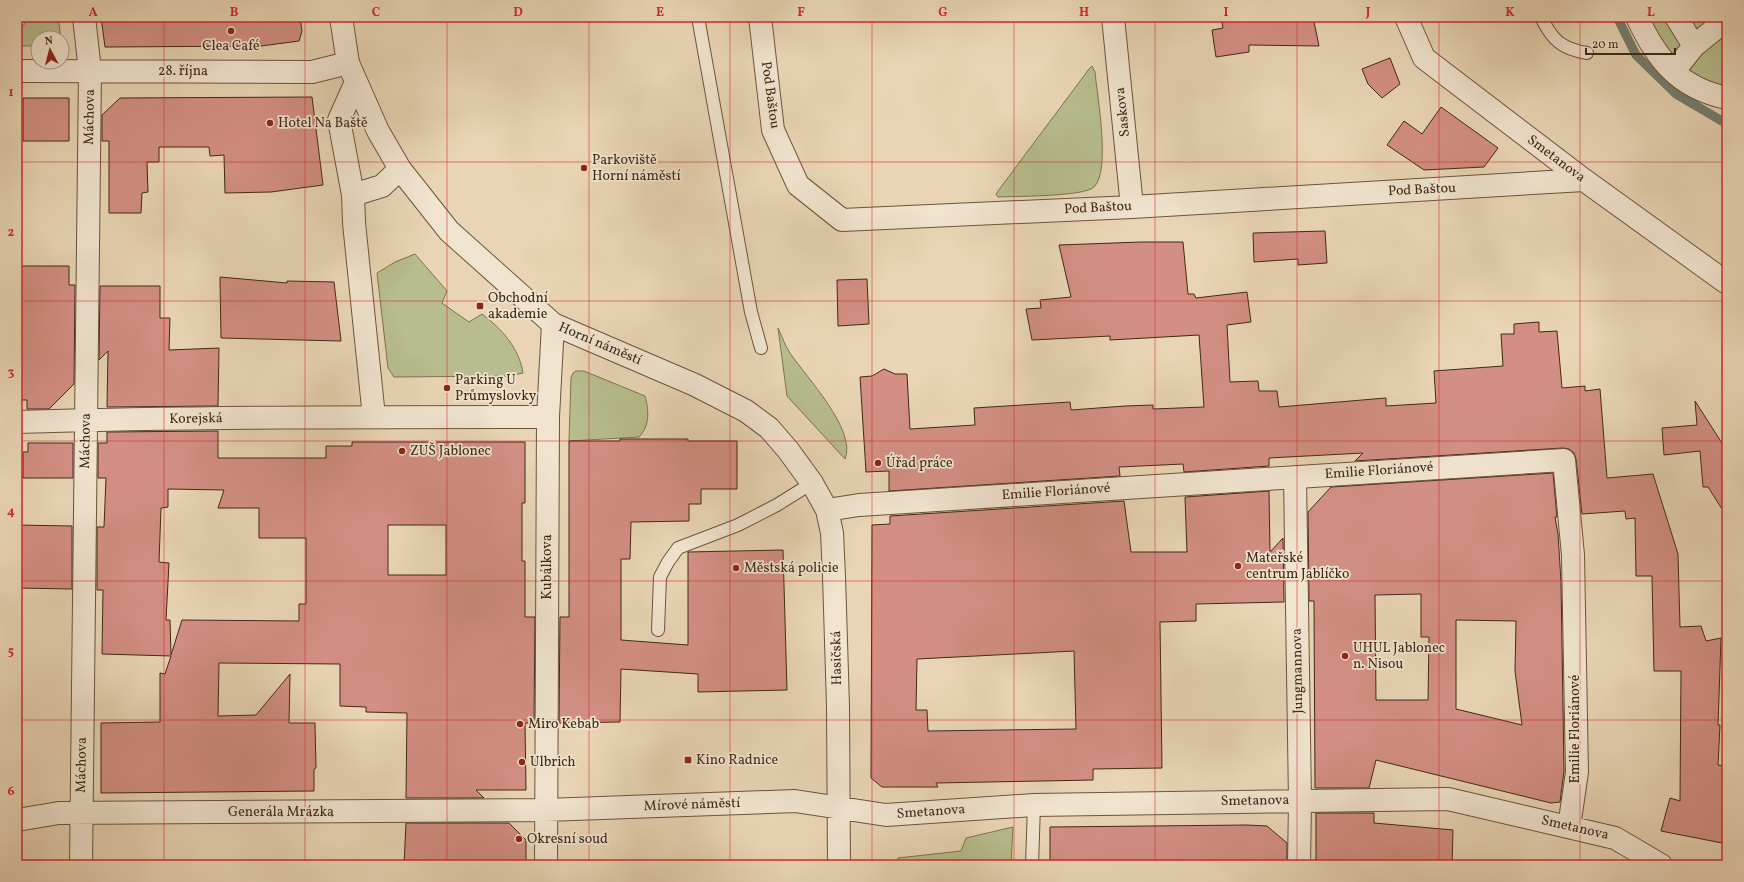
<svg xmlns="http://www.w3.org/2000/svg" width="1744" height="882" font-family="Vollkorn,serif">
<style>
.green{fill:#b7bd8d;stroke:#7c7350}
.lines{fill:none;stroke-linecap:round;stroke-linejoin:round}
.stream{stroke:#757f72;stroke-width:9}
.building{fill:#d38f84;stroke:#422914;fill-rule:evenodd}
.lane-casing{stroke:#6c543c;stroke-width:14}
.street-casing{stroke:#6c543c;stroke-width:24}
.lane{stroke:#f1e4cf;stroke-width:12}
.street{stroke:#f1e4cf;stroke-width:22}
.grid{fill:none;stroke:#d62828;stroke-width:1;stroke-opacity:0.55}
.poi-dot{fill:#8f2418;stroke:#f1e4cf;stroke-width:1.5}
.labels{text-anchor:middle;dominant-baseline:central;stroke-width:3.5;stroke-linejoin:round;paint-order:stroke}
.poi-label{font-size:14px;fill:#422914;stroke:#f1e4cf;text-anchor:start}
.street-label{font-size:14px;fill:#422914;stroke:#f1e4cf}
.neatline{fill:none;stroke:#d62828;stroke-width:1.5}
.grid-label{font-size:13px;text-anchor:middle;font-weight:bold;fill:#d62828}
</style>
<rect width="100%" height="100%" fill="#e9d5b5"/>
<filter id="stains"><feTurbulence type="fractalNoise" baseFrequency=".005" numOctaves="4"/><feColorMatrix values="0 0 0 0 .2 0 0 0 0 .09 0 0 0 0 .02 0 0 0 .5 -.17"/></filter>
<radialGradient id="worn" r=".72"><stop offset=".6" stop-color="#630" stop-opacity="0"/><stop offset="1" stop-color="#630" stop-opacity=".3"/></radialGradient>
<path class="green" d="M 27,17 L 58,17 L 61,38 L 38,38 L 38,46 L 17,46 L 17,27 L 24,25 Z
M 1627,17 L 1727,17 L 1727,108 Z
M 1092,66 L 1095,72 C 1097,95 1111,171 1094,187 C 1083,197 1016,196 998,197 L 996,194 L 998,191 L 1089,69 Z
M 415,254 L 447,291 L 442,303 L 469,322 L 482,314 C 502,329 519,348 523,373 L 509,376 L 394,377 L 388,368 L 377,273 L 395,262 Z
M 778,328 C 782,336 785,346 790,353 C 806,377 857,430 845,459 L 787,396 Z
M 576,371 L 584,371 L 645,396 C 649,410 650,426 639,437 L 569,441 L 571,378 L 573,373 Z
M 1013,827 L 1011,865 L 897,865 L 898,858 L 961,851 L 966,838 Z"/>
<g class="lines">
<path class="stream" d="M 1617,17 L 1636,55 L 1676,94 L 1727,124"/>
</g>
<path class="building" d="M 101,17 L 300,17 L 302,31 L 299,41 L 261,46 L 105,47 Z
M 1221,17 L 1313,17 L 1319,46 L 1249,45 L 1249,52 L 1216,57 L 1212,30 L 1223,28 Z
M 1390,58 L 1400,84 L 1382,98 L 1368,84 L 1362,69 Z
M 312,97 L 323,185 L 271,192 L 225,193 L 224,155 L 210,156 L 209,147 L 159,147 L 159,162 L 147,162 L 148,192 L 142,193 L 141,213 L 109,213 L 109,141 L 102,141 L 102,115 L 120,98 Z
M 23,98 L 69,98 L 69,141 L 23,141 Z
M 1441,107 L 1498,148 L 1484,167 L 1424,170 L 1387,145 L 1404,121 L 1422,134 Z
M 1325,231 L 1327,263 L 1298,265 L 1298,259 L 1254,262 L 1253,233 Z
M 1141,242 L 1183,242 L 1188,294 L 1194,294 L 1196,298 L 1247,292 L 1251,322 L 1227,325 L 1230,382 L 1258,381 L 1259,391 L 1277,391 L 1279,407 L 1386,398 L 1386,406 L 1436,403 L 1434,371 L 1503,366 L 1501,334 L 1514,334 L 1514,324 L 1539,322 L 1539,332 L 1557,331 L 1562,388 L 1585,386 L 1585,391 L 1600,389 L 1607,478 L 1653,474 L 1678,554 L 1680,627 L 1701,626 L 1706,641 L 1721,638 L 1718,725 L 1720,725 L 1718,765 L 1727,767 L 1727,844 L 1661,831 L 1670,798 L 1680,801 L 1681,671 L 1654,671 L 1652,576 L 1636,576 L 1635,518 L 1626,519 L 1625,511 L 1582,514 L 1576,459 L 1574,453 L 1569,449 L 1563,448 L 1355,461 L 1363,453 L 1269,458 L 1269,466 L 1184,472 L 1183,464 L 1119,467 L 1120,476 L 889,491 L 889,471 L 866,472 L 860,377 L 872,376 L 884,369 L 895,374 L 907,374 L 910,429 L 975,425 L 974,408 L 1070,402 L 1071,410 L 1125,406 L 1153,405 L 1153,409 L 1204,407 L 1199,335 L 1110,340 L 1110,336 L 1032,340 L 1026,309 L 1041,308 L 1040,300 L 1071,297 L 1059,245 Z
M 17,266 L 69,266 L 69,285 L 75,285 L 74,384 L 49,409 L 27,409 L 27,400 L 17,400 Z
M 220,277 L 287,283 L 287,281 L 334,282 L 341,341 L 221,338 Z
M 867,279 L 869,324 L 838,326 L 837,280 Z
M 100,286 L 160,286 L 160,318 L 170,318 L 169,350 L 219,348 L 218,406 L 107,407 L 108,351 L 99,360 Z
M 1695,401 L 1727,451 L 1727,517 L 1708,487 L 1703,487 L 1700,451 L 1664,455 L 1662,428 L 1697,425 Z
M 218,431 L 218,458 L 326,458 L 326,446 L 352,446 L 352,442 L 525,442 L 525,503 L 522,503 L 522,561 L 525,561 L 525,617 L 535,617 L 534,723 L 525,723 L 526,790 L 476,790 L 484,798 L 406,798 L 407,713 L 366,712 L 366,707 L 340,706 L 340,664 L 219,663 L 218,716 L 256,715 L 290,674 L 289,723 L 315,723 L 316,768 L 314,769 L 314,791 L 101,793 L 101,723 L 160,722 L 160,673 L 165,674 L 171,656 L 102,654 L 103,590 L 97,590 L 97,527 L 104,527 L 106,478 L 98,478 L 98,443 L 107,443 L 107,432 ZM 168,489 L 224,490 L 218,508 L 259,508 L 259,538 L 306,538 L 306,604 L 299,604 L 299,621 L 182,620 L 171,655 L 170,620 L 166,620 L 169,563 L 159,562 L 161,508 L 168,507 ZM 388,525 L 446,525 L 446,575 L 388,575 Z
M 620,439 L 688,439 L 688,441 L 737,441 L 737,489 L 701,489 L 701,504 L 689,504 L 689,521 L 631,522 L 630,559 L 621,559 L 621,640 L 688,645 L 688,552 L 783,550 L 787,690 L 698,692 L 698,674 L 621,669 L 620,722 L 559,723 L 560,617 L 569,617 L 569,441 L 620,441 Z
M 28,443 L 73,443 L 73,478 L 23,478 L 23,452 L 28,452 Z
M 1553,473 L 1557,517 L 1555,517 L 1558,534 L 1561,582 L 1564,771 L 1560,802 L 1551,803 L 1376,760 L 1369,788 L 1315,788 L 1314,601 L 1309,601 L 1308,512 L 1331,487 ZM 1421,594 L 1421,637 L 1429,637 L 1428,700 L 1376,700 L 1375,595 ZM 1456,620 L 1516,621 L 1515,671 L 1522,725 L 1456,709 Z
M 1269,491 L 1270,552 L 1283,538 L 1284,602 L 1196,604 L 1196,621 L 1160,622 L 1162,768 L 1093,769 L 1093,780 L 936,783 L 938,787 L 882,787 L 871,778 L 872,525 L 890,524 L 890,516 L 1124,501 L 1131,552 L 1187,552 L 1185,497 ZM 1074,651 L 1076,729 L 928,731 L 927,710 L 916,710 L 917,659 Z
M 17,525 L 72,526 L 72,589 L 17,588 Z
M 1316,813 L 1374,813 L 1374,823 L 1453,830 L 1452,865 L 1316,865 Z
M 406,823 L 509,823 L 526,840 L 526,865 L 404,865 Z
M 1247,825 L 1267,826 L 1287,843 L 1287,865 L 1189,865 L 1189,863 L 1143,863 L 1143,865 L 1050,865 L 1050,827 Z"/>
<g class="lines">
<g class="lane-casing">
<path id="lane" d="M 698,17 L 751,312 L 761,348
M 1541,17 C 1552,40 1562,49 1587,53
M 658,630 L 660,577 L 668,562 L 678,548 L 738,525 L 777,505 L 812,483
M 1032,865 L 1034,805"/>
</g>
<g class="street-casing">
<path id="street" d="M 341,17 L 348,63 L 378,131 L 400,169 L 449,231 L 553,324 L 695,385 L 746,411 L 769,428 L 788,450 L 812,483 L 827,510 L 832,533 L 834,576 L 838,706 L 839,865
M 760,17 L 773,130 L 798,185 L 842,220 L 1132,207 L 1584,180
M 1113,17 L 1132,207
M 1406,17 L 1424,58 L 1584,180 L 1727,283
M 1637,17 C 1657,60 1679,88 1727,98
M 1676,17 L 1694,46
M 17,71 L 312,72 L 348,63
M 1674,71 L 1694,46 L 1721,24
M 353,195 L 339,120 L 356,82
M 374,417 L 354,223 L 353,195 L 382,186 L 400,169
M 17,422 C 194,417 371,417 548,417
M 1295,477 L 1300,801 L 1299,865
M 827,510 L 859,505 L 1564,460 L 1573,555 L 1577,772 L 1569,827
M 17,820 L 59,813 L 546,810 L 795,801 L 886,815 L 1034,805 L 1448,799 L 1615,838 L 1661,865
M 81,865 L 90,71 L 84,17
M 546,865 L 548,417 L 553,324"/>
</g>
<use href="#lane" class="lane"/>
<use href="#street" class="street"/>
</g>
<path class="grid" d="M 164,17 L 164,865M 305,17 L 305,865M 447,17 L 447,865M 589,17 L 589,865M 730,17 L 730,865M 872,17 L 872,865M 1014,17 L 1014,865M 1155,17 L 1155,865M 1297,17 L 1297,865M 1439,17 L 1439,865M 1580,17 L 1580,865M 17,162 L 1727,162M 17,301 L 1727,301M 17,441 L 1727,441M 17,581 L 1727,581M 17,720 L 1727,720"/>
<g class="poi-dot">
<circle cx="231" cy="31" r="4"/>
<circle cx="270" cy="123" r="4"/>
<circle cx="584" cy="168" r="4"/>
<rect x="476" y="302" width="8" height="8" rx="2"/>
<circle cx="447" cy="388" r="4"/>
<circle cx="402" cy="451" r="4"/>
<circle cx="878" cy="463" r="4"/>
<circle cx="1238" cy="566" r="4"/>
<circle cx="736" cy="568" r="4"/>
<circle cx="1345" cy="656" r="4"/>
<circle cx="520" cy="724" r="4"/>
<rect x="684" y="756" width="8" height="8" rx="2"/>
<circle cx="522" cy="762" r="4"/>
<circle cx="519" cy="839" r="4"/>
</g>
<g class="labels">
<g class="poi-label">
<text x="231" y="46" text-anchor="middle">Clea Café</text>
<text x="278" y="123">Hotel Na Baště</text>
<text x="592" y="160">Parkoviště<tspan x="592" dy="16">Horní náměstí</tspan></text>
<text x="488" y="298">Obchodní<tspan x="488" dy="16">akademie</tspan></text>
<text x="455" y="380">Parking U<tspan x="455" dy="16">Průmyslovky</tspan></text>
<text x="410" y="451">ZUŠ Jablonec</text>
<text x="886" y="463">Úřad práce</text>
<text x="1246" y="558">Mateřské<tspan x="1246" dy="16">centrum Jablíčko</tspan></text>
<text x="744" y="568">Městská policie</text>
<text x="1353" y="648">UHUL Jablonec<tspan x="1353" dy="16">n. Nisou</tspan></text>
<text x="528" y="724">Miro Kebab</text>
<text x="696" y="760">Kino Radnice</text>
<text x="530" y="762">Ulbrich</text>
<text x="527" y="839">Okresní soud</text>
</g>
<g class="street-label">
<text x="183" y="71">28. října</text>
<text transform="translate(770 95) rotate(82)">Pod Baštou</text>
<text transform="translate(1123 112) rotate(-96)">Saskova</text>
<text transform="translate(90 117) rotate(-89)">Máchova</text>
<text transform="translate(1556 159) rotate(37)">Smetanova</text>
<text transform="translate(1422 190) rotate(-3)">Pod Baštou</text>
<text transform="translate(1098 208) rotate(-3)">Pod Baštou</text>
<text transform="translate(600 344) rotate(23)">Horní náměstí</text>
<text transform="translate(196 419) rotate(-1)">Korejská</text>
<text transform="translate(86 441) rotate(-89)">Máchova</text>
<text transform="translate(1379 471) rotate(-4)">Emilie Floriánové</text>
<text transform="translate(1056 492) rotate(-4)">Emilie Floriánové</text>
<text transform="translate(547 567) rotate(-90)">Kubálkova</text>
<text transform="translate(837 658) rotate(-91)">Hasičská</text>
<text transform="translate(1298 671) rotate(-91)">Jungmannova</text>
<text transform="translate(1575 729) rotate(-90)">Emilie Floriánové</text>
<text transform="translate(82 765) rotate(-89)">Máchova</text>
<text transform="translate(1255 801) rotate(-1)">Smetanova</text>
<text transform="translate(692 805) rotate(-2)">Mírové náměstí</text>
<text x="281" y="812">Generála Mrázka</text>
<text transform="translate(931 812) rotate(-4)">Smetanova</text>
<text transform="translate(1575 828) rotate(13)">Smetanova</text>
</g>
</g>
<rect width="1744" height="882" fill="none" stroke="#e9d5b5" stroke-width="44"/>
<g transform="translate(50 50) rotate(353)"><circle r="19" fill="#f1e4cf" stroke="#ab9984"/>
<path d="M0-3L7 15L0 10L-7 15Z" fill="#8f2418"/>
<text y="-6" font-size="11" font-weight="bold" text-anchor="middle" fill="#422914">N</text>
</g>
<path d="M1586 48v6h89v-6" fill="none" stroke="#422914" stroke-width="2"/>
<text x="1592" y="48" font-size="12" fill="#422914" stroke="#f1e4cf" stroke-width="3" paint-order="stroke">20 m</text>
<rect x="22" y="22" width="1700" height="838" class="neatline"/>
<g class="grid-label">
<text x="93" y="16">A</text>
<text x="234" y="16">B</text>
<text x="376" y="16">C</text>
<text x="518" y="16">D</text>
<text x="660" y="16">E</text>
<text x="801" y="16">F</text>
<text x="943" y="16">G</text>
<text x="1084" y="16">H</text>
<text x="1226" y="16">I</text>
<text x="1368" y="16">J</text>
<text x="1510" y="16">K</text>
<text x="1651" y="16">L</text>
<text x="11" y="96">1</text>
<text x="11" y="236">2</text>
<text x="11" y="376">3</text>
<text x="11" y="515">4</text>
<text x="11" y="655">5</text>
<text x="11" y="795">6</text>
</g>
<rect width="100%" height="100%" filter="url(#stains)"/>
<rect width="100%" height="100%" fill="url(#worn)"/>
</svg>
